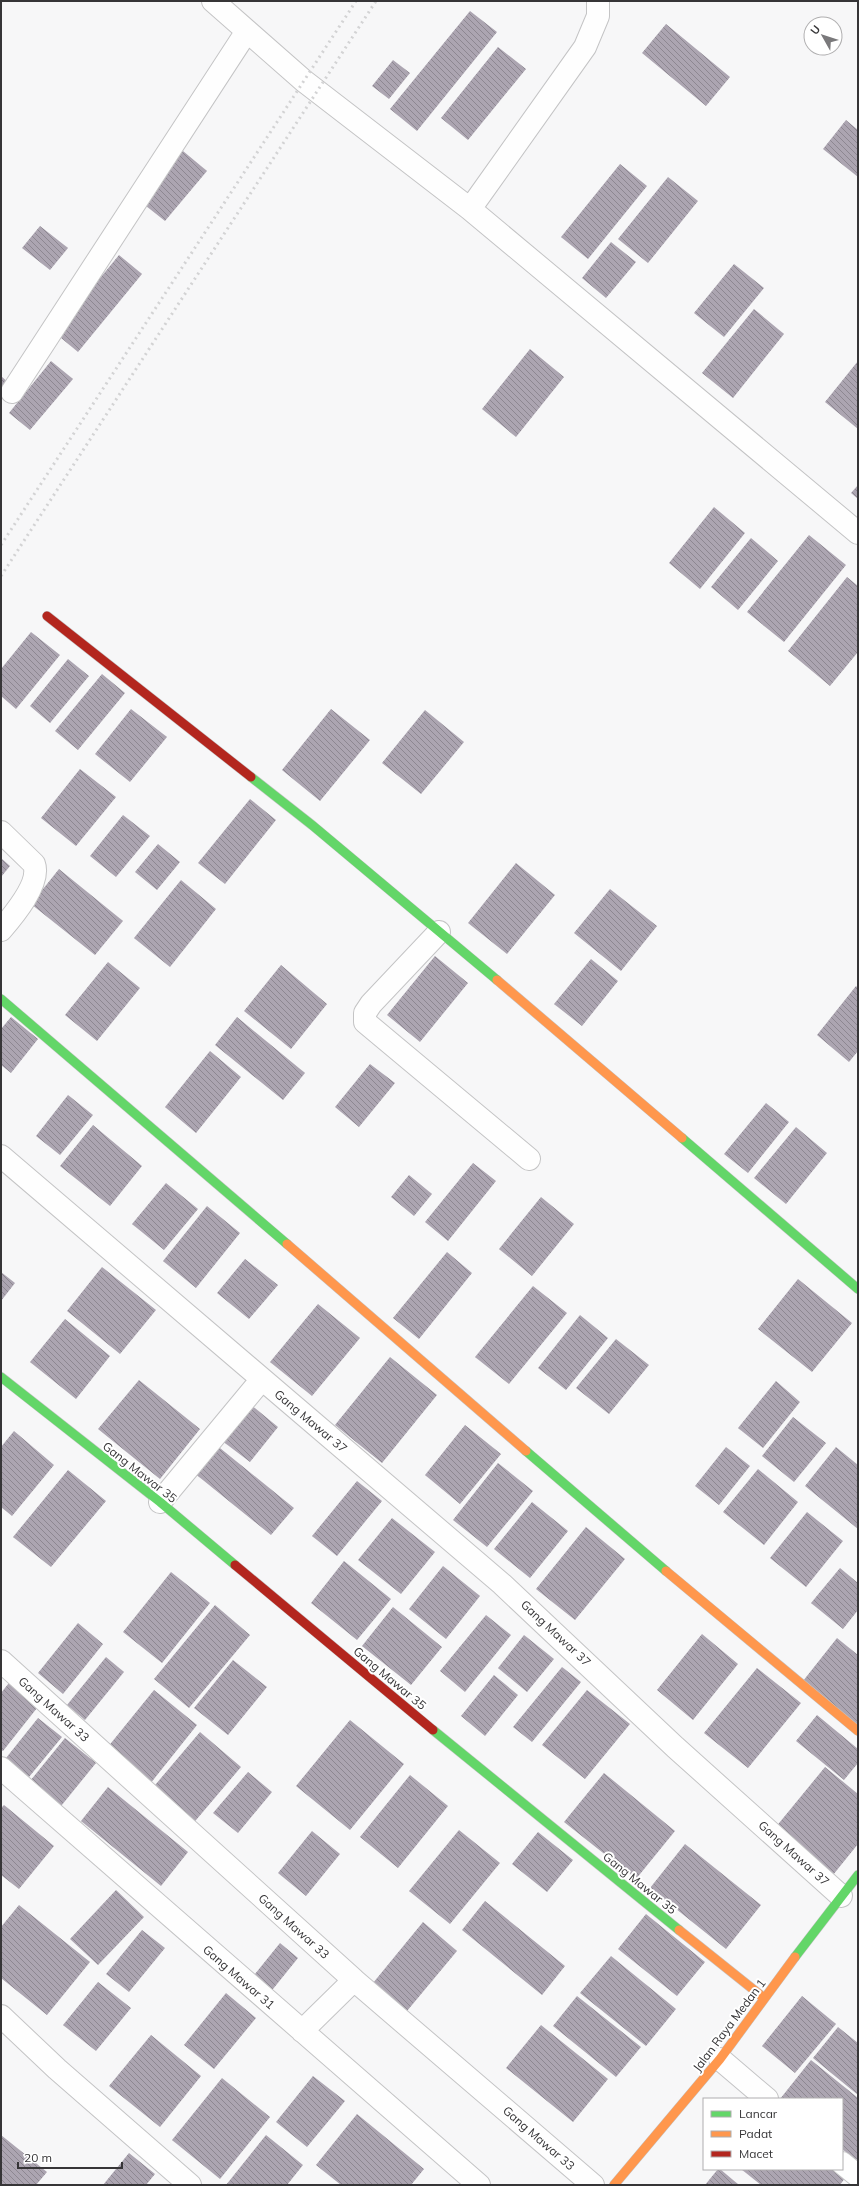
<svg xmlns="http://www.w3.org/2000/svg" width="859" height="2186" font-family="Mulish,sans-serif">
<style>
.building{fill:url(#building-back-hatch)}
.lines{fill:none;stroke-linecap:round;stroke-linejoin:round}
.street-casing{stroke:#c4c4c5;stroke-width:24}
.fast-casing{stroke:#c4c4c5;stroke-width:10}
.slow-casing{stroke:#c4c4c5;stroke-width:10}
.jam-casing{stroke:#c4c4c5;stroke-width:10}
.street{stroke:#fefefe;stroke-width:22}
.fast{stroke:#63d668;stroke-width:9}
.slow{stroke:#ff974d;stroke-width:9}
.jam{stroke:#b3261e;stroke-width:9}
.rail{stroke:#d3d3d4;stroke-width:3;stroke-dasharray:2 4;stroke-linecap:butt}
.labels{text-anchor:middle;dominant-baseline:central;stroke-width:4;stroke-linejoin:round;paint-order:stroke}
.street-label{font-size:12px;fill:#363537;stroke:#fff}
</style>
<defs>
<pattern id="building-back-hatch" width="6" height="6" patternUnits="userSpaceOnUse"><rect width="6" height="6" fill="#aca5b1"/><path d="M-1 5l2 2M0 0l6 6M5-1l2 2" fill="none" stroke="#8d8791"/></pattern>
</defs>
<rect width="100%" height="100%" fill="#f7f7f8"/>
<path class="building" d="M 470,11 L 497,32 L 417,131 L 390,109 Z
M 666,24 L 730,77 L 706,106 L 642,53 Z
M 498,47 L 526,69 L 468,140 L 441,118 Z
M 393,60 L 410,73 L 389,99 L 372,86 Z
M 846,120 L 858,130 L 858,177 L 823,149 Z
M 183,151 L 207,171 L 165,221 L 141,202 Z
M 620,164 L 647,186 L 588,259 L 561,237 Z
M 668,177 L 698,201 L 648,263 L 618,239 Z
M 40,226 L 68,248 L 50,270 L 22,248 Z
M 611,242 L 636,262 L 606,298 L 582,278 Z
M 119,255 L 142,274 L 78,352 L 55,333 Z
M 734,264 L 764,288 L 724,337 L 694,313 Z
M 754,309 L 784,334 L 733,398 L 702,373 Z
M 530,349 L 564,377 L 516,437 L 482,409 Z
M 51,361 L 73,379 L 30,430 L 9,413 Z
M 858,361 L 858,429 L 825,402 Z
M 1,376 L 11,385 L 1,397 Z
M 858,485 L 858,499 L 851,493 Z
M 714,507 L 745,533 L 700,589 L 669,563 Z
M 809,535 L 846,565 L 784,642 L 747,612 Z
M 751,538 L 778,561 L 738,610 L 711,587 Z
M 847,577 L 858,586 L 858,652 L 830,686 L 788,651 Z
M 31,632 L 60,655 L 16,709 L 1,696 L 1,669 Z
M 68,659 L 89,676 L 50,723 L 30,706 Z
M 102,674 L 125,693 L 78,750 L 55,731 Z
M 131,709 L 167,737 L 130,782 L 95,754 Z
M 331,709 L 370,740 L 320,801 L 282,770 Z
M 425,710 L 464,742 L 421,794 L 382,763 Z
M 80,769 L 116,797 L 76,846 L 41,818 Z
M 250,799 L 276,820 L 225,884 L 198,863 Z
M 123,815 L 150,836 L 116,877 L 90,856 Z
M 158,844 L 180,862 L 157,890 L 135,872 Z
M 1,858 L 10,866 L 1,877 Z
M 516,863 L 555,895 L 507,954 L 468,923 Z
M 59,869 L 123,921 L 95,955 L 31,904 Z
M 181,880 L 216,909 L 170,967 L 134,938 Z
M 610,889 L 657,926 L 621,971 L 574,933 Z
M 435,956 L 468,983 L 420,1042 L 387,1015 Z
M 591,959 L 618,981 L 582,1026 L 554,1004 Z
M 108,962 L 140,988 L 97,1041 L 65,1015 Z
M 281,965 L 327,1004 L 291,1049 L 244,1011 Z
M 856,986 L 858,988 L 858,1051 L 849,1062 L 817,1035 Z
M 11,1017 L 38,1039 L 11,1073 L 1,1065 L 1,1029 Z
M 237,1017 L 305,1073 L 283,1100 L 215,1045 Z
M 210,1051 L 241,1077 L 196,1133 L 165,1107 Z
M 370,1064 L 395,1083 L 359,1127 L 335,1107 Z
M 68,1095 L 93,1115 L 60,1155 L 36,1136 Z
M 766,1103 L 789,1122 L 748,1173 L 724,1154 Z
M 93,1125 L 142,1166 L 110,1206 L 60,1166 Z
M 796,1127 L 827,1153 L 786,1204 L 754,1178 Z
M 473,1163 L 496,1181 L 448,1241 L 425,1222 Z
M 409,1175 L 432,1194 L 414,1216 L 391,1197 Z
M 166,1183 L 198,1209 L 164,1250 L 132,1224 Z
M 541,1197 L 574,1224 L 532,1276 L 499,1249 Z
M 207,1206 L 240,1233 L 196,1288 L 163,1261 Z
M 447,1252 L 472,1273 L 419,1339 L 393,1318 Z
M 245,1259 L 278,1285 L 249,1319 L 217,1293 Z
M 102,1267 L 156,1310 L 120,1354 L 67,1311 Z
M 1,1272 L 15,1283 L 1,1301 Z
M 798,1279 L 852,1323 L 812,1372 L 758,1329 Z
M 533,1286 L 567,1313 L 509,1384 L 475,1357 Z
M 318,1304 L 360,1338 L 312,1396 L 270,1362 Z
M 580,1315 L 608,1338 L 566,1390 L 538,1368 Z
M 65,1319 L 110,1356 L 76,1399 L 30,1362 Z
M 616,1339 L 649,1365 L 609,1414 L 576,1388 Z
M 390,1357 L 437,1395 L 382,1463 L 335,1425 Z
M 139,1380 L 200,1429 L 160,1479 L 98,1429 Z
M 776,1381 L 800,1402 L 763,1448 L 738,1428 Z
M 250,1404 L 278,1427 L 250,1462 L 221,1440 Z
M 793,1417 L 826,1443 L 794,1482 L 762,1456 Z
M 465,1425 L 501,1454 L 460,1504 L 425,1475 Z
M 14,1431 L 54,1465 L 12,1516 L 1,1507 L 1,1447 Z
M 215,1444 L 294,1508 L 271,1535 L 193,1472 Z
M 726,1447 L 750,1466 L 719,1505 L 695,1486 Z
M 836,1447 L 858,1465 L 858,1529 L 805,1486 Z
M 498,1463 L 533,1491 L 487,1547 L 453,1520 Z
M 758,1469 L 798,1502 L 764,1545 L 723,1512 Z
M 68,1470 L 106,1501 L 51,1567 L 13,1537 Z
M 357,1481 L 382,1501 L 337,1556 L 312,1536 Z
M 532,1502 L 568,1531 L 530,1578 L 494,1549 Z
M 807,1512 L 843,1541 L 806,1587 L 770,1558 Z
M 392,1518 L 435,1552 L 401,1594 L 358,1560 Z
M 586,1527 L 625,1559 L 575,1620 L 536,1589 Z
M 344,1561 L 391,1599 L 357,1640 L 311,1603 Z
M 443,1566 L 480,1596 L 446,1639 L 409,1609 Z
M 840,1568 L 858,1583 L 858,1610 L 843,1629 L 811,1603 Z
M 171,1572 L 210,1603 L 162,1663 L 123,1632 Z
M 215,1605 L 250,1635 L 189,1708 L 154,1679 Z
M 393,1607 L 442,1647 L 411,1685 L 362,1646 Z
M 486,1615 L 511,1635 L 465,1692 L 440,1671 Z
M 78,1623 L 103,1644 L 63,1694 L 38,1673 Z
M 702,1634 L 738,1664 L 693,1720 L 657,1690 Z
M 524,1635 L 554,1659 L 527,1692 L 498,1668 Z
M 837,1638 L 858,1655 L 858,1726 L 803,1681 Z
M 106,1657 L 124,1672 L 85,1720 L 67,1705 Z
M 233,1660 L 267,1687 L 228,1735 L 194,1708 Z
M 562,1667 L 581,1682 L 532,1742 L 513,1727 Z
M 757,1668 L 801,1703 L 748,1768 L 704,1733 Z
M 494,1675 L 518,1695 L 485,1736 L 461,1716 Z
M 12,1679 L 41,1703 L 3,1751 L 1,1750 L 1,1693 Z
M 154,1690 L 197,1725 L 150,1784 L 107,1748 Z
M 587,1690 L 630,1724 L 585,1779 L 542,1745 Z
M 817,1715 L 858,1749 L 858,1763 L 844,1780 L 796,1741 Z
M 38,1718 L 62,1737 L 29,1777 L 6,1758 Z
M 350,1720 L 404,1764 L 350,1830 L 296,1786 Z
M 200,1732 L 241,1767 L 191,1826 L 150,1791 Z
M 65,1738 L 96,1763 L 57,1811 L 26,1786 Z
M 825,1767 L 858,1794 L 858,1844 L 833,1875 L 775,1828 Z
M 248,1772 L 272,1792 L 238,1833 L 213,1813 Z
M 604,1773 L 675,1831 L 636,1879 L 564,1822 Z
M 410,1775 L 448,1806 L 398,1868 L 360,1837 Z
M 108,1787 L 188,1852 L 161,1886 L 81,1821 Z
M 4,1805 L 54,1846 L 19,1889 L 1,1875 L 1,1808 Z
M 459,1830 L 500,1863 L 450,1924 L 409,1891 Z
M 312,1831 L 340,1854 L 306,1896 L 278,1873 Z
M 538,1832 L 573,1860 L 547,1892 L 512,1864 Z
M 685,1844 L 761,1905 L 726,1949 L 650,1888 Z
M 116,1890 L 144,1917 L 98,1965 L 70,1939 Z
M 485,1901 L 565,1966 L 542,1995 L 462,1930 Z
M 19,1905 L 90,1962 L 47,2015 L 1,1978 L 1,1927 Z
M 646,1914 L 705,1962 L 677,1996 L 618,1949 Z
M 423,1922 L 457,1951 L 407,2011 L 373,1983 Z
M 142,1930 L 165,1948 L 129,1992 L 106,1974 Z
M 280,1943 L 298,1958 L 269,1994 L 251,1979 Z
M 611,1956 L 676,2009 L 646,2046 L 580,1993 Z
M 98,1982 L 131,2008 L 96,2051 L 63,2025 Z
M 226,1993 L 256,2018 L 214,2069 L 184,2045 Z
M 577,1996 L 641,2047 L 616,2077 L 553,2026 Z
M 802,1996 L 836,2024 L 795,2073 L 762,2046 Z
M 541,2025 L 608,2079 L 573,2122 L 506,2068 Z
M 838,2027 L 858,2043 L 858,2095 L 813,2058 Z
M 151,2035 L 201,2076 L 160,2127 L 109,2086 Z
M 811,2060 L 858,2098 L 858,2157 L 856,2160 L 842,2149 L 842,2099 L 780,2099 Z
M 313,2076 L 345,2101 L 307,2147 L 276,2122 Z
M 222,2078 L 270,2117 L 220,2179 L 172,2140 Z
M 357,2114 L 424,2169 L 411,2185 L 341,2185 L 316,2165 Z
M 1,2135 L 47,2172 L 36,2185 L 1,2185 Z
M 266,2135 L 303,2165 L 287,2185 L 226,2185 Z
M 129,2153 L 155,2174 L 146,2185 L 103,2185 Z
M 718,2169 L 720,2169 L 739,2185 L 705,2185 Z
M 741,2169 L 834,2169 L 845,2178 L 840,2185 L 761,2185 Z"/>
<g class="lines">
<g class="street-casing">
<path id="street" d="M 213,1 L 304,81 L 470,209 L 858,533
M 470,209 L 585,47 L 598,16 L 598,1
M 12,392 L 247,31
M 1,832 L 34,864 C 41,883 13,916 1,930
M 439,932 L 371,1004 L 365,1013 L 365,1022 L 529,1159
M 1,1156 L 502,1584 L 675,1747 L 841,1896
M 160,1502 L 262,1379
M 1,1661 L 354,1980 L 593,2185
M 1,1768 L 479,2185
M 1,2016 L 57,2069 L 190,2185
M 302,2031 L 354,1980
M 720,2059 L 767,2099
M 842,2163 L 858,2176"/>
</g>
<g class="fast-casing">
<path id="fast" d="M 251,777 L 312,825 L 497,980
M 1,999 L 287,1244
M 682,1138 L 858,1289
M 1,1377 L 160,1502 L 235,1565
M 526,1451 L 666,1571
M 433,1730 L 679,1930
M 795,1957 L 858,1875"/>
</g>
<g class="slow-casing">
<path id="slow" d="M 497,980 L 682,1138
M 287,1244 L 526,1451
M 666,1571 L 858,1731
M 679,1930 L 764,1998
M 614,2185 L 720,2059 L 795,1957"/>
</g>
<g class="jam-casing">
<path id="jam" d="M 47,616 L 251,777
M 235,1565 L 433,1730"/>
</g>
<use href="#street" class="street"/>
<use href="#fast" class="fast"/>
<use href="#slow" class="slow"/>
<use href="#jam" class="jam"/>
<path class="rail" d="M 1,545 L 356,1
M 1,576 L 376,1"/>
</g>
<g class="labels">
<g class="street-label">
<text transform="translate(311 1421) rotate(40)">Gang Mawar 37</text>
<text transform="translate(140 1472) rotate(38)">Gang Mawar 35</text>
<text transform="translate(556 1633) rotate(43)">Gang Mawar 37</text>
<text transform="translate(390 1678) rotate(40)">Gang Mawar 35</text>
<text transform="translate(54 1709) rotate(42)">Gang Mawar 33</text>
<text transform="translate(794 1853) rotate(42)">Gang Mawar 37</text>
<text transform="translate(640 1883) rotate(39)">Gang Mawar 35</text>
<text transform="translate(294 1926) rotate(42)">Gang Mawar 33</text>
<text transform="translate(239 1977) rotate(41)">Gang Mawar 31</text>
<text transform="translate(729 2025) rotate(-53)">Jalan Raya Medan 1</text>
<text transform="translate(539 2138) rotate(41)">Gang Mawar 33</text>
</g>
</g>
<rect width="859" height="2186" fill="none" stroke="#363537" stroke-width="4"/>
<rect x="703" y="2098" width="140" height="72" fill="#ffffff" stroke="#afaeaf"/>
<rect x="711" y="2111" width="20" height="6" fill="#63d668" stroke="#afaeaf"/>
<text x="739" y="2118" font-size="12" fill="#363537">Lancar</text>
<rect x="711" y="2131" width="20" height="6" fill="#ff974d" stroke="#afaeaf"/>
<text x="739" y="2138" font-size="12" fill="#363537">Padat</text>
<rect x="711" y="2151" width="20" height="6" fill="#b3261e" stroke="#afaeaf"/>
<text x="739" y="2158" font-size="12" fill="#363537">Macet</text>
<g transform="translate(823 36) rotate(309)"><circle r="19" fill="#ffffff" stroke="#afaeaf"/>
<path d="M0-3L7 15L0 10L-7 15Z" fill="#7a797b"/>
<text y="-6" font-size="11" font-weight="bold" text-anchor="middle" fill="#363537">U</text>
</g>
<path d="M18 2162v6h104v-6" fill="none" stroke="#363537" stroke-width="2"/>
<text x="24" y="2162" font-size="12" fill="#363537" stroke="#ffffff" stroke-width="3" paint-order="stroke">20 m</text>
</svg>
